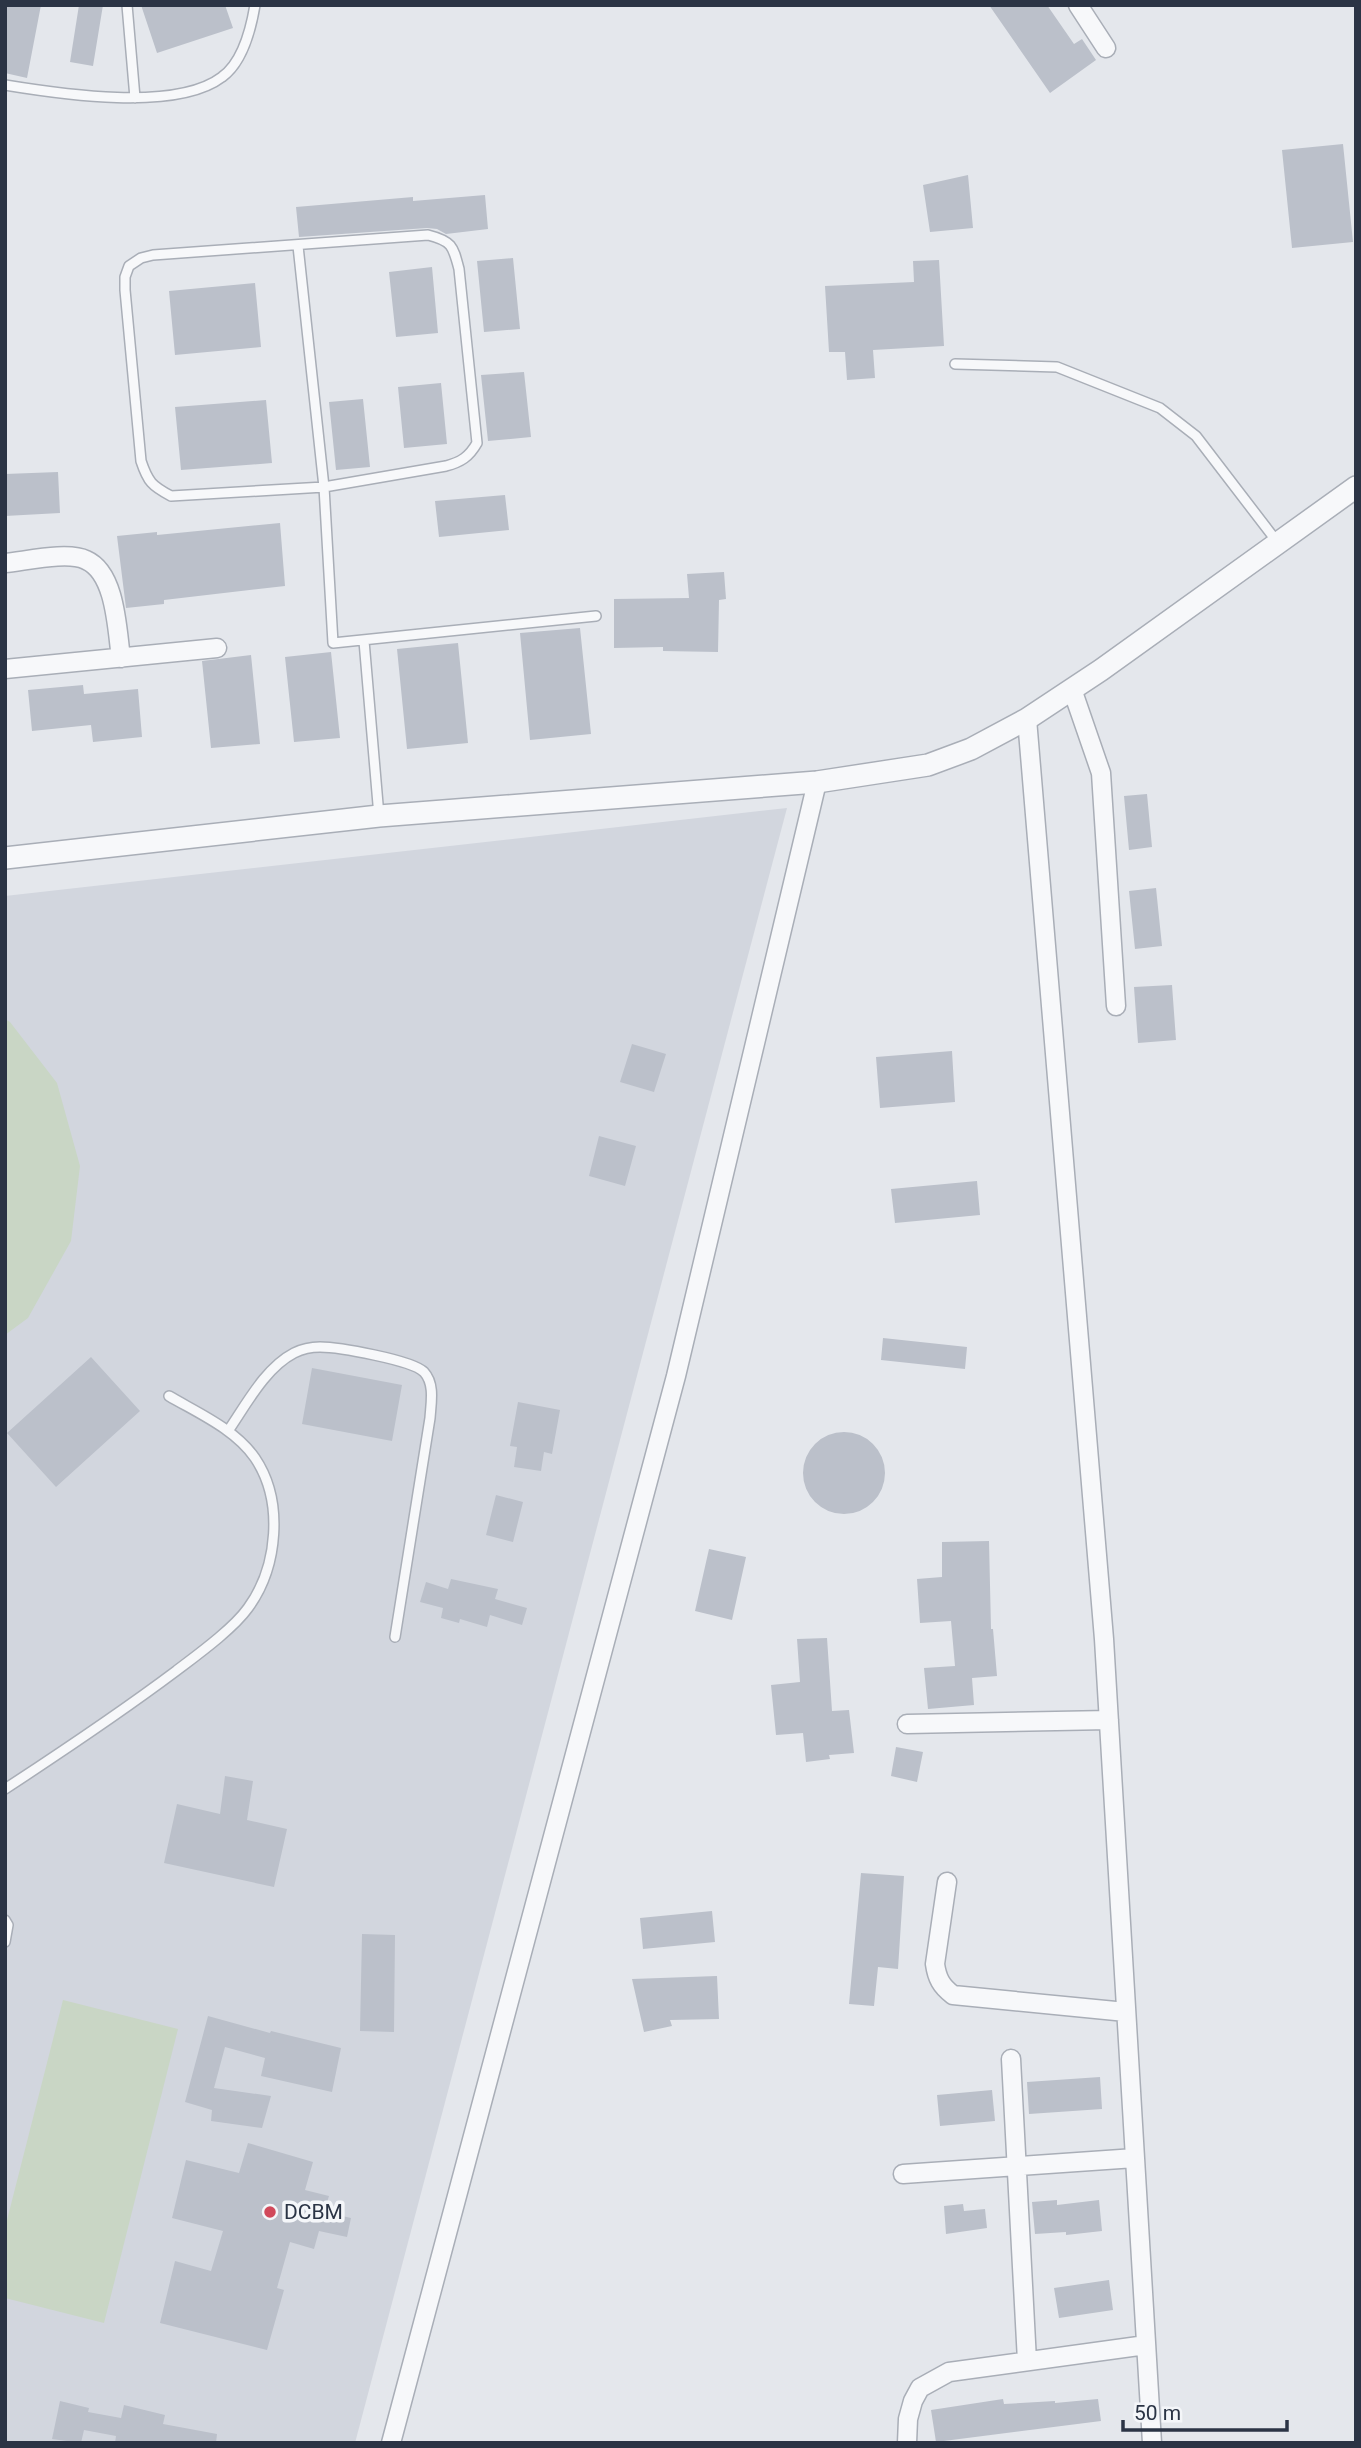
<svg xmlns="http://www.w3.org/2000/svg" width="1361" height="2448" font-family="Roboto,sans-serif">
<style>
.built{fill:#d2d6de}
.green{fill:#c9d6c5}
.building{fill:#bbc0ca}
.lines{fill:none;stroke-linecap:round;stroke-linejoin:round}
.service-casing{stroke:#a9aeb7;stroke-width:12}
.minor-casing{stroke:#a9aeb7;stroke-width:21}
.tertiary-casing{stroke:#a9aeb7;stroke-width:24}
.service{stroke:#f7f8fa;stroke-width:9}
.minor{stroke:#f7f8fa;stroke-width:18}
.tertiary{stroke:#f7f8fa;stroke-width:21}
.poi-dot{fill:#d1495b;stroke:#f4f6f9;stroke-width:2.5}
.labels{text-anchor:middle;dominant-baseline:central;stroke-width:7;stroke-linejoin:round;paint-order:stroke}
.poi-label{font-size:21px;fill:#2b3445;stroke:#f4f6f9;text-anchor:start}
</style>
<rect width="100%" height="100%" fill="#e4e7ec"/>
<path class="built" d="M 787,808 L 355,2443 L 5,2443 L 5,896 Z"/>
<path class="green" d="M 5,1019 L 10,1022 L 57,1083 L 80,1166 L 71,1241 L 28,1318 L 5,1335 Z
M 63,2000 L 178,2029 L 104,2323 L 5,2298 L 5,2228 Z"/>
<path class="building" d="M 5,5 L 41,5 L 27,78 L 5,73 Z
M 79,5 L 103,5 L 93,66 L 70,62 Z
M 141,5 L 225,5 L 233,28 L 157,53 Z
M 989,5 L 1047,5 L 1074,44 L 1082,39 L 1096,60 L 1050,93 Z
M 1343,144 L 1353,242 L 1292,248 L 1282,150 Z
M 968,175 L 973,228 L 930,232 L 923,185 Z
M 485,195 L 488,229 L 446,234 L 437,229 L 427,228 L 299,237 L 296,207 L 413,197 L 413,201 Z
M 513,258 L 520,329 L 484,332 L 477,261 Z
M 939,260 L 944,346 L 873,350 L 875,378 L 847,380 L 845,352 L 829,352 L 825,286 L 914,282 L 913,261 Z
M 432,267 L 438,333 L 396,337 L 389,272 Z
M 255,283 L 261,347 L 175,355 L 169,291 Z
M 524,372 L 531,437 L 488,441 L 481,375 Z
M 441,383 L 447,444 L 404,448 L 398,387 Z
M 363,399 L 370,467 L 336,470 L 329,402 Z
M 266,400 L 272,463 L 181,470 L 175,407 Z
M 58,472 L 60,513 L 5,516 L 5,474 Z
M 505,495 L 509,530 L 439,537 L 435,501 Z
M 280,523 L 285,586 L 164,600 L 164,604 L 126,608 L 117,536 L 157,532 L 157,535 Z
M 724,572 L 726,599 L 719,600 L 718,652 L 663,651 L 663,647 L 614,648 L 614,599 L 689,598 L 687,574 Z
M 580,628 L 591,734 L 530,740 L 520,633 Z
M 458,643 L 468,743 L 407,749 L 397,649 Z
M 331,652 L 340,738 L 294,742 L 285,657 Z
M 251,655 L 260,744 L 211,748 L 202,661 Z
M 83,685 L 84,694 L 138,689 L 142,737 L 93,742 L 91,725 L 32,731 L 28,690 Z
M 1147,794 L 1152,847 L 1129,850 L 1124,796 Z
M 1156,888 L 1162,946 L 1135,949 L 1129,891 Z
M 1172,985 L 1176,1040 L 1138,1043 L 1134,987 Z
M 632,1044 L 666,1054 L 654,1092 L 620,1082 Z
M 952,1051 L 955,1102 L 880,1108 L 876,1057 Z
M 599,1136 L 636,1146 L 625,1186 L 589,1176 Z
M 977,1181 L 980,1215 L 895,1223 L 891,1189 Z
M 883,1338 L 967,1347 L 965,1369 L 881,1360 Z
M 91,1357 L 140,1411 L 56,1487 L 7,1433 Z
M 312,1368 L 402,1385 L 392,1441 L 302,1424 Z
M 518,1402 L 560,1410 L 552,1454 L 544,1452 L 541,1471 L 514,1467 L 517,1447 L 510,1446 Z
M803 1473a41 41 0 1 1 82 0a41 41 0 1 1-82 0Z
M 496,1495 L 523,1502 L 513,1542 L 486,1535 Z
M 989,1541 L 991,1629 L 993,1629 L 997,1676 L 972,1678 L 974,1705 L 928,1709 L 924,1668 L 955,1666 L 951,1621 L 920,1623 L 917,1579 L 942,1577 L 942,1542 Z
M 709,1549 L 746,1557 L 732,1620 L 695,1611 Z
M 451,1579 L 498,1589 L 495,1599 L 527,1608 L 522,1625 L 490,1615 L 487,1627 L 460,1619 L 459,1623 L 441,1618 L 443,1608 L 420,1602 L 426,1582 L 448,1589 Z
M 827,1638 L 832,1711 L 849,1710 L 854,1753 L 829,1755 L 830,1759 L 806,1762 L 803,1733 L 776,1735 L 771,1685 L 800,1682 L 797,1639 Z
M 896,1747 L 923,1752 L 917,1782 L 891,1776 Z
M 225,1776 L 253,1781 L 247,1820 L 287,1829 L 274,1887 L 164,1863 L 177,1804 L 220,1814 Z
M 861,1873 L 904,1876 L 898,1969 L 878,1967 L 874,2006 L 849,2004 Z
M 712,1911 L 715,1942 L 643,1949 L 640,1918 Z
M 362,1934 L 395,1935 L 394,2032 L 360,2031 Z
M 717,1976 L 719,2019 L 670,2020 L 672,2026 L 644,2032 L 632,1979 Z
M 208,2016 L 270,2033 L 271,2031 L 341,2048 L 332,2092 L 261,2076 L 265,2058 L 225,2047 L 214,2088 L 271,2096 L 262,2128 L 211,2121 L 212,2110 L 185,2102 Z
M 1100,2077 L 1102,2109 L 1029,2114 L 1027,2082 Z
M 992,2090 L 995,2121 L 940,2126 L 937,2095 Z
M 248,2143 L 313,2162 L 305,2190 L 329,2196 L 324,2212 L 351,2218 L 347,2237 L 319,2231 L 314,2249 L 290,2242 L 277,2288 L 284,2290 L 267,2350 L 160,2323 L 175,2261 L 211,2271 L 223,2231 L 172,2218 L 186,2160 L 239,2173 Z
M 1057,2200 L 1057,2205 L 1099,2200 L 1102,2231 L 1066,2235 L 1066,2232 L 1035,2234 L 1032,2202 Z
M 963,2204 L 964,2211 L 985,2209 L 987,2228 L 946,2234 L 944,2206 Z
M 1109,2280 L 1113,2310 L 1059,2318 L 1054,2288 Z
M 1003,2399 L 1004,2404 L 1055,2401 L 1055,2403 L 1098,2399 L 1101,2421 L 936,2442 L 931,2410 Z
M 60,2401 L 89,2408 L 88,2412 L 121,2418 L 124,2405 L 165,2415 L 163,2424 L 217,2434 L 216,2443 L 115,2443 L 116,2436 L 84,2430 L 81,2443 L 52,2439 Z"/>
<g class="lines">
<g class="service-casing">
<path id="service" d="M 127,5 L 135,98
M 5,85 C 60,94 176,112 222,77 C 243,62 251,29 255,5
M 428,235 C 452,241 453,246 459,269 L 477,443 C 469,457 461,462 446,466 L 324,487 L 171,496 C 152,486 148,482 141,461 L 125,290 L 125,277 L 129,266 L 141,258 L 153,255 Z
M 298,246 L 324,487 L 333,643 L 596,616
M 955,364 L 1057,367 L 1160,408 L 1196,436 L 1278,543
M 364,641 L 379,816
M 228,1431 C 246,1405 265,1368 294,1353 C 302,1349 311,1347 320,1347 C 338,1347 412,1360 424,1372 C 435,1384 431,1403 430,1418 L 395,1637
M 5,1789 C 63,1751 120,1713 176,1671 C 197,1655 233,1629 248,1608 C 278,1567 284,1501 255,1458 C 235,1429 198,1413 169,1396
M 5,1920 L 8,1925 L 5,1942"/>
</g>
<g class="minor-casing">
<path id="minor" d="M 1078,5 L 1106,48
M 5,563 C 26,561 68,551 86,560 C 116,573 117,630 121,658
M 5,669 L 217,648
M 1072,689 L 1101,773 L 1116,1006
M 1027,719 L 1104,1639 L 1152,2443
M 907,1724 L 1109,1720
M 947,1882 L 935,1964 C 937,1978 941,1986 953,1995 L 1126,2012
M 1011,2059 L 1027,2361
M 903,2174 L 1135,2158
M 391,2443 L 676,1376 L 817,782
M 907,2443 L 908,2419 L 913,2401 L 920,2388 L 949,2372 L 1146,2345"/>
</g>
<g class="tertiary-casing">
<path id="tertiary" d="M 5,858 L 379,816 L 817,782 L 928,765 L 971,749 L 1027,719 L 1101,670 L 1356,487"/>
</g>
<use href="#service" class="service"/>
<use href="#minor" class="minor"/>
<use href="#tertiary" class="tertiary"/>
</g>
<circle class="poi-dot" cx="270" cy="2212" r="7"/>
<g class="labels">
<g class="poi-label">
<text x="284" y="2212">DCBM</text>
</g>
</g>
<rect width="1361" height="2448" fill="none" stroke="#2b3445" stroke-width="14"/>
<path d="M1123 2420v10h164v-10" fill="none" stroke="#2b3445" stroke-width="3.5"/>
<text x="1134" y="2420" font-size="21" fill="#2b3445" stroke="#f4f6f9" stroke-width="5" paint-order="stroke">50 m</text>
</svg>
